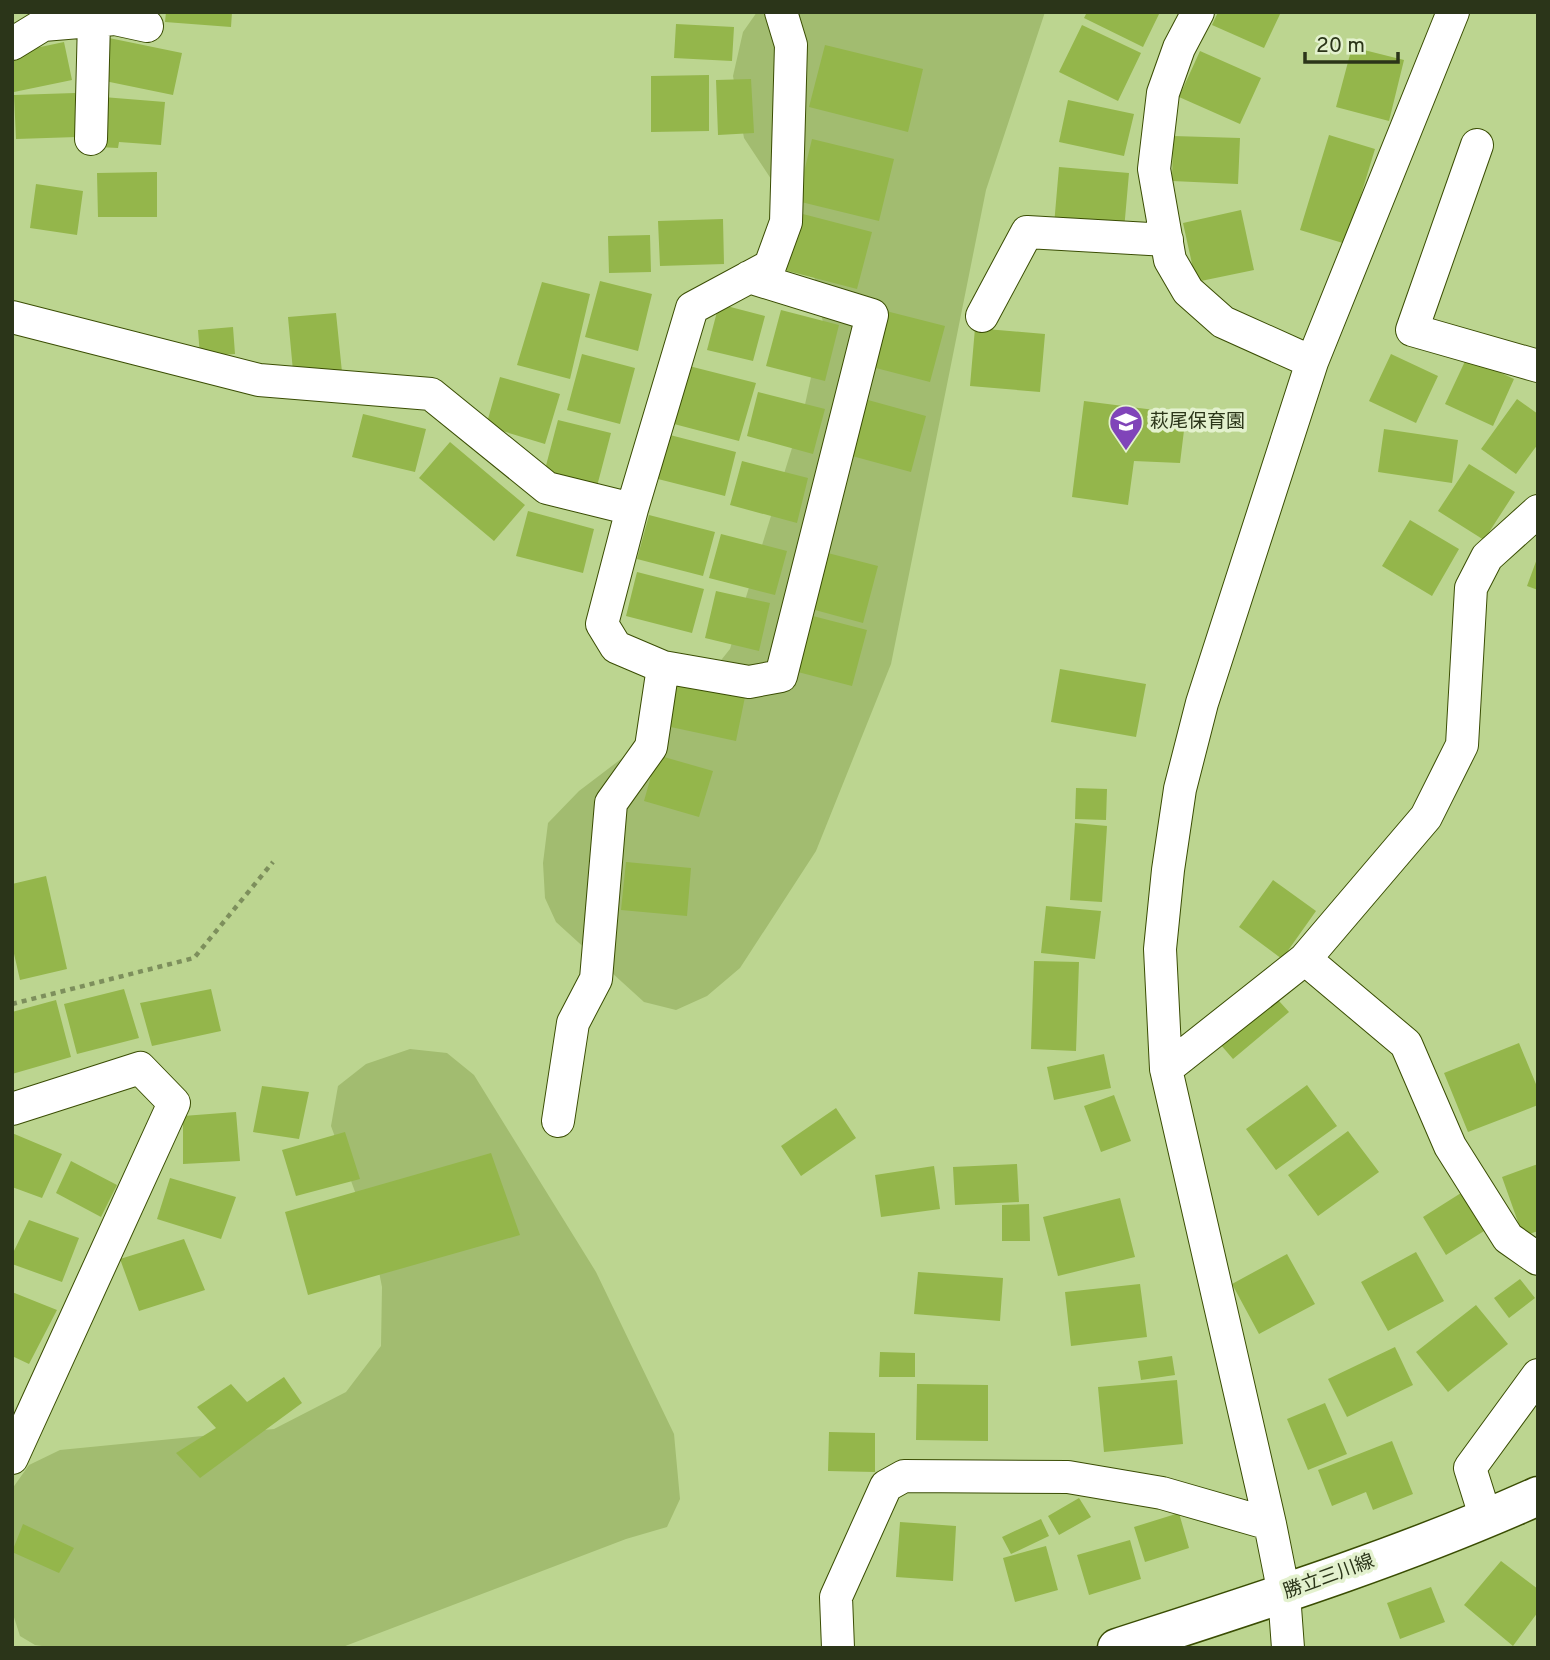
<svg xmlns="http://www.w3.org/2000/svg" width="1550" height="1660" font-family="Overpass,'Noto Sans JP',sans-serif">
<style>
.green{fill:#a2bc70}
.building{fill:#94b64b}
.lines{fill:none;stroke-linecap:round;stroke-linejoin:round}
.minor-casing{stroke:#3a4d03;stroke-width:34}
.major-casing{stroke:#3a4d03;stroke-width:41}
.path{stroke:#7d8f5c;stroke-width:4.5;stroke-dasharray:5 5;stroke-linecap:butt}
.minor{stroke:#fff;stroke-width:32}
.major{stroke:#fff;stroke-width:38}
.labels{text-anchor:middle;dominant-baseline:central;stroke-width:7;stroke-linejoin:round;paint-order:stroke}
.poi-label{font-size:19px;fill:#2b3519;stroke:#e3f1ce;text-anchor:start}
.street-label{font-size:19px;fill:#2b3519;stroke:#e3f1ce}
</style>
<rect width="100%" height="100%" fill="#bcd590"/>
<path class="green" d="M 757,12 L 1045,12 L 986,190 L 891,664 L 816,851 L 740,968 L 707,996 L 676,1010 L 644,1002 L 556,922 L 545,898 L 543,863 L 548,823 L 579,791 L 675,718 L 730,649 L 804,409 L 823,323 L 806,232 L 744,138 L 733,76 L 743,32 Z
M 410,1049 L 447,1053 L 474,1075 L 596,1272 L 674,1434 L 680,1499 L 667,1527 L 626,1539 L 340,1648 L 56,1648 L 35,1645 L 20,1636 L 12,1611 L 12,1489 L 29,1465 L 60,1450 L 274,1429 L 346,1392 L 381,1346 L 382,1287 L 373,1241 L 331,1126 L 338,1086 L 366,1064 Z"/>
<path class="building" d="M 166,12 L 232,12 L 231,27 L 165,22 Z
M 1087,12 L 1160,12 L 1143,47 L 1084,18 Z
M 1218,12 L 1281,12 L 1264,48 L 1212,25 Z
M 676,24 L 734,27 L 732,61 L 674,58 Z
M 1082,25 L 1141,53 L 1118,101 L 1059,72 Z
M 109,38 L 182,53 L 173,95 L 100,80 Z
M 64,42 L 72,80 L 14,92 L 12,53 Z
M 825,45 L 923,69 L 908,132 L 809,107 Z
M 1352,47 L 1404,60 L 1389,121 L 1336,107 Z
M 1200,51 L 1261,78 L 1240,124 L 1179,97 Z
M 709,75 L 709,131 L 651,132 L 651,76 Z
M 751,79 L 754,133 L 718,135 L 716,80 Z
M 75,93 L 77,137 L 16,139 L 14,95 Z
M 103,97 L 165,102 L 161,145 L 119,142 L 118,148 L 98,147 Z
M 1068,100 L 1134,114 L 1124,156 L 1059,142 Z
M 1329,135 L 1375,149 L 1346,244 L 1300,230 Z
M 1173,136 L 1240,138 L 1238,184 L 1172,181 Z
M 812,139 L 894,159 L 879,221 L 797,201 Z
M 1059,167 L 1129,173 L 1124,230 L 1054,225 Z
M 157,172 L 157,217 L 98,217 L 97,173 Z
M 36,184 L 83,191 L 77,235 L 30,228 Z
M 1241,210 L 1254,270 L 1196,282 L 1183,223 Z
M 799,213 L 872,232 L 857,289 L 784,270 Z
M 723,219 L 724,264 L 660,266 L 658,221 Z
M 650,235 L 651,272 L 609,273 L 608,236 Z
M 600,281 L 652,294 L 638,351 L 585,337 Z
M 542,282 L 590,294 L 570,379 L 517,365 Z
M 719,304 L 765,316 L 753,361 L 707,350 Z
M 781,310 L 839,325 L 825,381 L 766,366 Z
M 886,311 L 945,326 L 930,382 L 872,367 Z
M 336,313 L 343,382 L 293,371 L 288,317 Z
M 233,327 L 235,354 L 200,356 L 198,330 Z
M 975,328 L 1045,334 L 1040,392 L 970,386 Z
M 582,354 L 635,368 L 620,424 L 567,410 Z
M 1391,354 L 1438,376 L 1416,423 L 1369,401 Z
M 1467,357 L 1514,379 L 1493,426 L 1445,404 Z
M 689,366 L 756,383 L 739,441 L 674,424 Z
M 500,377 L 560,394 L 545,444 L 486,426 Z
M 758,392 L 825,409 L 813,454 L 747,436 Z
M 1517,399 L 1538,414 L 1538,444 L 1516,474 L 1481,449 Z
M 868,400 L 926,416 L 911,472 L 852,456 Z
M 1084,401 L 1186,414 L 1180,463 L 1134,461 L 1128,505 L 1072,497 Z
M 363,414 L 426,429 L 415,472 L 352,457 Z
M 558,420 L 611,433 L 596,490 L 543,477 Z
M 1384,429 L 1458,440 L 1452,483 L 1378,472 Z
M 670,435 L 736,452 L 725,496 L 658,479 Z
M 450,442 L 525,505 L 494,541 L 419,478 Z
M 742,461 L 808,478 L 797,523 L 730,505 Z
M 1469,464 L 1515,492 L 1484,540 L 1438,511 Z
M 528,511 L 594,529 L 583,573 L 516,556 Z
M 649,515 L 715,532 L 703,576 L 637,559 Z
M 1410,520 L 1459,549 L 1432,596 L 1382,566 Z
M 721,534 L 787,551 L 775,595 L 709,578 Z
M 820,551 L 878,566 L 863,623 L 804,607 Z
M 1538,556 L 1538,590 L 1527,586 Z
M 637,572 L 704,589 L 692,633 L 626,616 Z
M 716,591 L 770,603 L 759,651 L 705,638 Z
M 809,615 L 867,630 L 852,686 L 794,671 Z
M 1060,669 L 1146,684 L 1136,737 L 1051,722 Z
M 677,677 L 746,692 L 736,741 L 666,726 Z
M 657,755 L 713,771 L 699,817 L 644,801 Z
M 1076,788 L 1107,789 L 1106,820 L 1075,819 Z
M 1075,823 L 1107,826 L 1102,902 L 1070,900 Z
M 626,862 L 691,868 L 687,916 L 621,910 Z
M 46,876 L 67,969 L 20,980 L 12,945 L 12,884 Z
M 1273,880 L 1316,911 L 1282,959 L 1239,927 Z
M 1046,906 L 1101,911 L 1095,959 L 1041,953 Z
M 1034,961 L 1079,962 L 1076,1051 L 1031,1049 Z
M 124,989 L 139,1038 L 77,1054 L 64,1004 Z
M 211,989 L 221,1031 L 152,1046 L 140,1003 Z
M 1270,991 L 1289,1012 L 1233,1059 L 1214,1037 Z
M 56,1000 L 71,1057 L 12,1074 L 12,1012 Z
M 1519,1043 L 1538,1089 L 1538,1105 L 1468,1132 L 1444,1073 Z
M 1104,1054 L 1111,1088 L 1054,1100 L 1047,1067 Z
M 1307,1085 L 1337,1126 L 1276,1170 L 1246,1129 Z
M 262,1086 L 309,1092 L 299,1139 L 253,1132 Z
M 1114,1095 L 1131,1141 L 1101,1152 L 1084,1106 Z
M 836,1108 L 856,1138 L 801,1176 L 781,1146 Z
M 236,1112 L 240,1161 L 183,1164 L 183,1116 Z
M 1348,1131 L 1379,1172 L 1318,1216 L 1288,1175 Z
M 345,1132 L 360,1179 L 296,1196 L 282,1150 Z
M 12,1133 L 62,1154 L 42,1198 L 12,1187 Z
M 491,1153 L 520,1235 L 308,1295 L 285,1212 Z
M 71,1161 L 117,1185 L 101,1217 L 56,1193 Z
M 1017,1164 L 1019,1202 L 955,1205 L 953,1167 Z
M 1538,1164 L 1538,1231 L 1523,1236 L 1502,1177 Z
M 934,1166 L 940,1209 L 881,1217 L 875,1175 Z
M 170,1178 L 236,1197 L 221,1239 L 157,1219 Z
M 1461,1193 L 1484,1231 L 1446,1255 L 1423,1217 Z
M 1120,1198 L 1135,1257 L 1058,1276 L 1043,1217 Z
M 1029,1204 L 1030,1241 L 1002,1241 L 1002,1205 Z
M 29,1220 L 79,1238 L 62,1282 L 12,1264 L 12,1255 Z
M 184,1239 L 205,1290 L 139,1311 L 120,1259 Z
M 1416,1252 L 1444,1301 L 1388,1331 L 1361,1282 Z
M 1287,1254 L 1315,1304 L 1259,1334 L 1232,1284 Z
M 918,1272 L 1003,1278 L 1000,1321 L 914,1314 Z
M 1520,1279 L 1535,1298 L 1509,1318 L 1494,1298 Z
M 1140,1284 L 1147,1337 L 1071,1346 L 1065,1292 Z
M 12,1292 L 57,1310 L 29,1364 L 12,1356 Z
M 1476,1305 L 1508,1344 L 1448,1392 L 1416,1352 Z
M 1395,1347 L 1413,1385 L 1347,1417 L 1328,1379 Z
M 880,1352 L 915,1353 L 915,1377 L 879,1377 Z
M 1172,1356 L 1175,1375 L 1141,1380 L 1138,1361 Z
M 284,1377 L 302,1403 L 200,1478 L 176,1453 L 216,1428 L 197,1407 L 231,1384 L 247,1402 Z
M 1177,1380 L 1183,1444 L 1104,1452 L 1098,1387 Z
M 917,1384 L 988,1385 L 988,1441 L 916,1440 Z
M 1325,1403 L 1347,1454 L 1308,1470 L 1287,1419 Z
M 829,1432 L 875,1433 L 875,1472 L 828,1471 Z
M 1392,1441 L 1413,1494 L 1373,1510 L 1366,1492 L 1332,1506 L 1318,1470 Z
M 1079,1498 L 1091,1517 L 1059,1535 L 1048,1516 Z
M 1179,1513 L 1189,1548 L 1145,1562 L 1134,1527 Z
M 1041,1519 L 1049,1536 L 1011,1554 L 1002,1537 Z
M 900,1522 L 956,1526 L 953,1581 L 896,1577 Z
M 23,1524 L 74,1548 L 59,1573 L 12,1552 Z
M 1130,1540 L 1141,1579 L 1089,1595 L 1077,1555 Z
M 1046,1546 L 1058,1590 L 1015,1602 L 1003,1558 Z
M 1501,1561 L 1538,1589 L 1538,1612 L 1513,1646 L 1464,1605 Z
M 1431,1587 L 1445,1622 L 1400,1639 L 1387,1603 Z"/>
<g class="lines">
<g class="minor-casing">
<path id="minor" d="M 1198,12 L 1179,48 L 1163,93 L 1154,169 L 1170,260 L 1188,291 L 1223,322 L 1312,362
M 12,44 L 43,25 L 115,19 L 147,26
M 91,139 L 94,21
M 1477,145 L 1412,330 L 1538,366
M 982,316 L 1027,232 L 1167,240
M 12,317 L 259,380 L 431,394 L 547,488 L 632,509
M 663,667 L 749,682 L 781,676 L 872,315 L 749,277
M 1305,959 L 1406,1044 L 1450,1146 L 1508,1238 L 1538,1259
M 1166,1069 L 1305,959 L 1426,817 L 1462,745 L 1471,588 L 1487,557 L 1538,511
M 12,1109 L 140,1068 L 174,1103 L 12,1458
M 558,1121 L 573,1023 L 596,979 L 611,803 L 651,747 L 663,667 L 616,647 L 602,624 L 632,509 L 692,308 L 770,266 L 786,222 L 791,45 L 781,12
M 1486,1519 L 1470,1468 L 1538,1375
M 838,1648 L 836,1597 L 886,1486 L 904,1476 L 1068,1477 L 1162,1493 L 1270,1524
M 1288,1648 L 1284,1594 L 1270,1524 L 1166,1069 L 1160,949 L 1168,870 L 1180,789 L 1202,703 L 1312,362 L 1453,12"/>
</g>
<g class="major-casing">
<path id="major" d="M 1117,1648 C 1259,1602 1402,1557 1538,1496"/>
</g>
<path class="path" d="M 12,1004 L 194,958 L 273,862"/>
<use href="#minor" class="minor"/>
<use href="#major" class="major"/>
</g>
<defs>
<g id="school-pin" transform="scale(1.75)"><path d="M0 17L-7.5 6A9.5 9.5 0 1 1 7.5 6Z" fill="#8044b9" stroke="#e3f1ce"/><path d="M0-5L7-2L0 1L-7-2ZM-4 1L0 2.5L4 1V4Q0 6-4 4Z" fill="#fff"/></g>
</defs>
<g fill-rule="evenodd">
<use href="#school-pin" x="1126" y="422"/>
</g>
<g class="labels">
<g class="poi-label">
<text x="1150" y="422">萩尾保育園</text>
</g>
<g class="street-label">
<text transform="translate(1329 1577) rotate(-20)">勝立三川線</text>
</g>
</g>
<rect width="1550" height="1660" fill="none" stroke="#2b3519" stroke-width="28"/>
<path d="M1305 52v10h93v-10" fill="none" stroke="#2b3519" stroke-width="3.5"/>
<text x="1316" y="52" font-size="21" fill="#2b3519" stroke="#e3f1ce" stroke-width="5" paint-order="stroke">20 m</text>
</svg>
